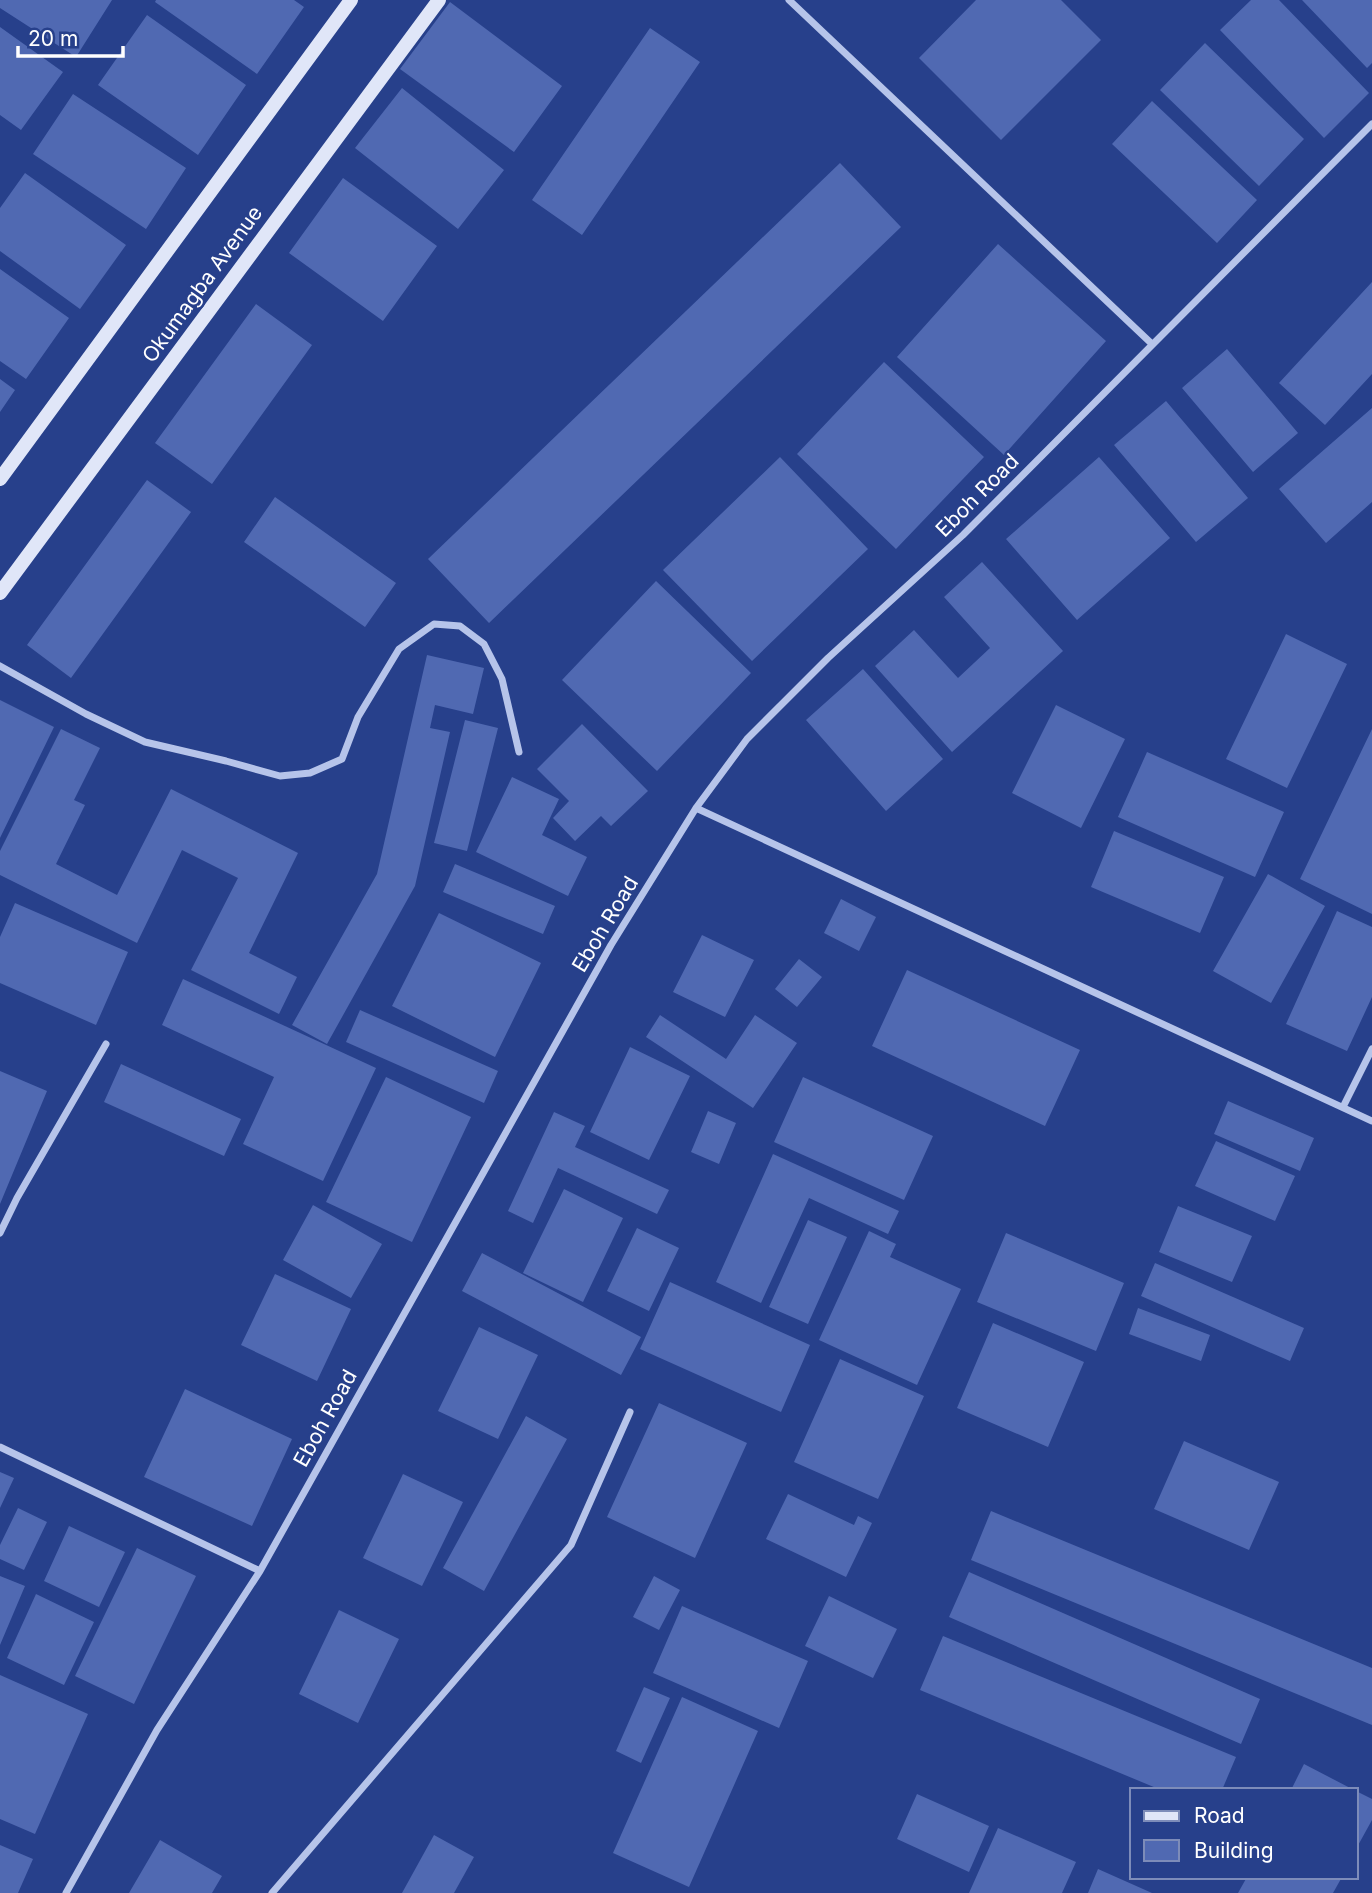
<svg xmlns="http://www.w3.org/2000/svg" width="1372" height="1893" font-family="Inter,sans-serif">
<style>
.building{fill:#5069b2}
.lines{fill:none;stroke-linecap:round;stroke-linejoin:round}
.minor{stroke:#b6c4ea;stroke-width:7}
.secondary{stroke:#e0e6f8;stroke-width:14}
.labels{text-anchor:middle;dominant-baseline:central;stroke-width:5;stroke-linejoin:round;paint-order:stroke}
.street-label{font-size:21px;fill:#fff;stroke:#27408b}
</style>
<rect width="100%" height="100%" fill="#27408b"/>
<path class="building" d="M 0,0 L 112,0 L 76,57 L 0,8 Z
M 156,0 L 294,0 L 304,7 L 257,74 L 155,2 Z
M 976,0 L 1061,0 L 1101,40 L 1001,140 L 919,58 Z
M 1251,0 L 1279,0 L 1369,93 L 1324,138 L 1220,30 Z
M 1302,0 L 1372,0 L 1372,63 L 1367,68 Z
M 450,2 L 562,86 L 514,152 L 400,69 Z
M 147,15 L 246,85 L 198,155 L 98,85 Z
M 0,27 L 63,72 L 21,130 L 0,115 Z
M 650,28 L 700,62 L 582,235 L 532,200 Z
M 1205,43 L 1304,139 L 1259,186 L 1160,90 Z
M 402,88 L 504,170 L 458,229 L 355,148 Z
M 73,94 L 186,168 L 146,229 L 33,154 Z
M 1152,101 L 1257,200 L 1217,243 L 1112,144 Z
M 840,163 L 901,227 L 489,623 L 428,559 Z
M 25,173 L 126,245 L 80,309 L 0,251 L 0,208 Z
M 343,178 L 437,246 L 383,321 L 289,253 Z
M 998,244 L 1106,341 L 1004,455 L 897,357 Z
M 0,269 L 69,318 L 26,379 L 0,361 Z
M 1372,282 L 1372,374 L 1325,425 L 1279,383 Z
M 256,304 L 312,345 L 212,484 L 155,443 Z
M 1227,349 L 1298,433 L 1253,472 L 1182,388 Z
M 884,362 L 984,457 L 896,549 L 797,454 Z
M 0,379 L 15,390 L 0,412 Z
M 1166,401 L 1248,498 L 1196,542 L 1114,445 Z
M 1372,408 L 1372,502 L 1326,543 L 1279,489 Z
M 780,457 L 868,549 L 752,661 L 663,570 Z
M 1099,457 L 1170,538 L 1077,620 L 1006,539 Z
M 147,480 L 191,512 L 71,678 L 27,645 Z
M 275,497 L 396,583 L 365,627 L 244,542 Z
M 982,562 L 1063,651 L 952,752 L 875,666 L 914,630 L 958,678 L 990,648 L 944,597 Z
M 656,581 L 751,673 L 657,771 L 562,680 Z
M 1286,634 L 1347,664 L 1287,788 L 1226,759 Z
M 427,655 L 484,668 L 473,714 L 435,705 L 430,728 L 450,732 L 415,886 L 327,1044 L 292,1025 L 377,874 Z
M 863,669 L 943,759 L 886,811 L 806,720 Z
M 0,700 L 54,727 L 0,838 Z
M 1056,705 L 1125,739 L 1081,828 L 1012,793 Z
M 465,720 L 498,728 L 467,851 L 434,843 Z
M 582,724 L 648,791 L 611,826 L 601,816 L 575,841 L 553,818 L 569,801 L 537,769 Z
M 61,729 L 100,748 L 74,800 L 85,805 L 56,864 L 117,895 L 171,789 L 298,853 L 249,953 L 297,977 L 279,1014 L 191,970 L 238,878 L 182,850 L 137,943 L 0,875 L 0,851 Z
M 1372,729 L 1372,914 L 1300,879 Z
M 1147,752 L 1284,812 L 1255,877 L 1118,817 Z
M 512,777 L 559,799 L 542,835 L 587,857 L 568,896 L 476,852 Z
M 1114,831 L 1224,877 L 1200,933 L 1091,887 Z
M 455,864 L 555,906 L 543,934 L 443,892 Z
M 1268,874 L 1325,906 L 1271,1003 L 1213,971 Z
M 841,899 L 876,917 L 859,951 L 824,933 Z
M 15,903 L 128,952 L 96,1025 L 0,983 L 0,937 Z
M 1337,911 L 1372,927 L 1372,997 L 1347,1051 L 1286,1024 Z
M 439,913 L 541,963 L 495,1057 L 392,1006 Z
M 702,935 L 754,960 L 725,1017 L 673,992 Z
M 799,959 L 822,977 L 797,1007 L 775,989 Z
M 907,970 L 1080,1050 L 1045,1126 L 872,1046 Z
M 183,979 L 376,1068 L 323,1181 L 243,1144 L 274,1077 L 162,1025 Z
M 360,1010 L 498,1071 L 484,1103 L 346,1042 Z
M 660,1015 L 726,1059 L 755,1015 L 797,1043 L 753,1108 L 646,1037 Z
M 630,1047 L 690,1076 L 649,1160 L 590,1132 Z
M 121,1064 L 241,1119 L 224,1156 L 104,1102 Z
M 0,1071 L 47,1091 L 0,1204 Z
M 386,1077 L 471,1117 L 412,1242 L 326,1202 Z
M 803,1077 L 933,1136 L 904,1200 L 774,1142 Z
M 1228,1101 L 1314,1138 L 1300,1171 L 1214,1134 Z
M 708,1111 L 736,1123 L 719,1164 L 691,1152 Z
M 554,1112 L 585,1126 L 575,1147 L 669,1190 L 657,1214 L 558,1168 L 533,1223 L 508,1211 Z
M 1216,1141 L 1295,1176 L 1275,1221 L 1195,1186 Z
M 773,1154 L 899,1211 L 888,1234 L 809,1198 L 761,1303 L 716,1282 Z
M 564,1189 L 623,1218 L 583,1302 L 523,1273 Z
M 313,1205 L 382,1244 L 351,1298 L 283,1260 Z
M 1178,1206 L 1252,1236 L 1232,1282 L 1159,1252 Z
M 808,1220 L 847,1237 L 808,1324 L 769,1307 Z
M 637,1228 L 679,1248 L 649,1311 L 607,1291 Z
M 869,1231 L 896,1244 L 890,1257 L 961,1289 L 917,1385 L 819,1340 Z
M 1006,1233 L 1124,1283 L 1096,1351 L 977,1302 Z
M 482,1253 L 641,1337 L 621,1375 L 462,1291 Z
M 1155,1263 L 1304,1328 L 1290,1361 L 1141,1296 Z
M 275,1274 L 351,1309 L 317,1381 L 241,1345 Z
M 670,1282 L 810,1345 L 781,1412 L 640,1349 Z
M 1138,1308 L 1210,1335 L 1201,1361 L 1129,1334 Z
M 993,1323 L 1084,1362 L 1048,1447 L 957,1408 Z
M 479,1327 L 538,1355 L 498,1439 L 438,1411 Z
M 840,1359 L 924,1396 L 878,1499 L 794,1462 Z
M 185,1389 L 292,1439 L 252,1526 L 144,1477 Z
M 659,1403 L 747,1443 L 695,1558 L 607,1517 Z
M 526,1416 L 567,1439 L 484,1591 L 443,1568 Z
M 1184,1441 L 1279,1482 L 1249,1550 L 1154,1509 Z
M 0,1472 L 14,1478 L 0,1508 Z
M 403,1474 L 463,1502 L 422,1586 L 363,1558 Z
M 788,1494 L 854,1525 L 858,1516 L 872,1523 L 846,1577 L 766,1539 Z
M 18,1508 L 47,1522 L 24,1570 L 0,1559 L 0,1545 Z
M 991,1511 L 1372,1668 L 1372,1725 L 971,1560 Z
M 69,1526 L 125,1552 L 99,1607 L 44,1581 Z
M 137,1548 L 196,1576 L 134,1704 L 75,1676 Z
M 969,1572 L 1260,1699 L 1241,1744 L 949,1617 Z
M 0,1576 L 25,1586 L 0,1645 Z
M 654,1576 L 680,1590 L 659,1630 L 633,1617 Z
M 36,1594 L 94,1622 L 64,1685 L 7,1658 Z
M 829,1596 L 897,1629 L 873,1678 L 805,1646 Z
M 682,1606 L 808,1661 L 779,1728 L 653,1673 Z
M 339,1610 L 399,1639 L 358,1723 L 299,1694 Z
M 943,1636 L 1236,1757 L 1222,1790 L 1161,1790 L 920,1690 Z
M 0,1675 L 88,1714 L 35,1834 L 0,1819 Z
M 644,1687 L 670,1698 L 641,1763 L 616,1751 Z
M 682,1697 L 758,1731 L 689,1887 L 613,1853 Z
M 1304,1764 L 1354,1790 L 1291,1790 Z
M 1356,1791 L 1372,1799 L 1372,1820 L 1356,1849 Z
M 917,1794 L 989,1826 L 969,1872 L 897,1839 Z
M 998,1828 L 1076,1862 L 1062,1893 L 969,1893 Z
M 434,1835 L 474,1857 L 454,1893 L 402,1893 Z
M 160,1840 L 222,1876 L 212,1893 L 129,1893 Z
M 0,1845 L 33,1859 L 18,1893 L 0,1893 Z
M 1098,1869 L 1152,1893 L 1088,1893 Z
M 1247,1877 L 1342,1877 L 1333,1893 L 1238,1893 Z"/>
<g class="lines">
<path class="minor" d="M 789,0 L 1152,344
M 0,666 L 86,714 L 145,742 L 226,761 L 280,776 L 310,773 L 342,759 L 358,717 L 399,649 L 434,624 L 460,626 L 484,644 L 502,679 L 519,752
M 696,808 L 1372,1121
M 1343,1107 L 1372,1049
M 0,1233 L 17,1198 L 106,1044
M 0,1447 L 260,1571
M 66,1893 L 157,1730 L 260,1571 L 611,945 L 696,808 L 747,739 L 828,658 L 963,535 L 1372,124
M 272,1893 L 571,1545 L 630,1412"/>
<path class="secondary" d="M 0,479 L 351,0
M 0,593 L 439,0"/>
</g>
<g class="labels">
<g class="street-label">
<text transform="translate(202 284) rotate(-54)">Okumagba Avenue</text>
<text transform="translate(977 495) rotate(-45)">Eboh Road</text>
<text transform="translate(605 924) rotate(-59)">Eboh Road</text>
<text transform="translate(325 1418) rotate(-61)">Eboh Road</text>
</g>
</g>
<rect x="1130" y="1788" width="228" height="91" fill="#27408b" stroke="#7d8cb9" stroke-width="2"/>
<rect x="1144" y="1811" width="35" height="10" fill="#e0e6f8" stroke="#7d8cb9" stroke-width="2"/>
<text x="1194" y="1823" font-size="21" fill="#ffffff">Road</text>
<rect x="1144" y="1840" width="35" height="21" fill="#5069b2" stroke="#7d8cb9" stroke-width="2"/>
<text x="1194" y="1858" font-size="21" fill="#ffffff">Building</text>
<path d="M18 46v10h105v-10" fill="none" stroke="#ffffff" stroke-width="3.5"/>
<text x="28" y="46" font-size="21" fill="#ffffff" stroke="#27408b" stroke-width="5" paint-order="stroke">20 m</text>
</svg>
